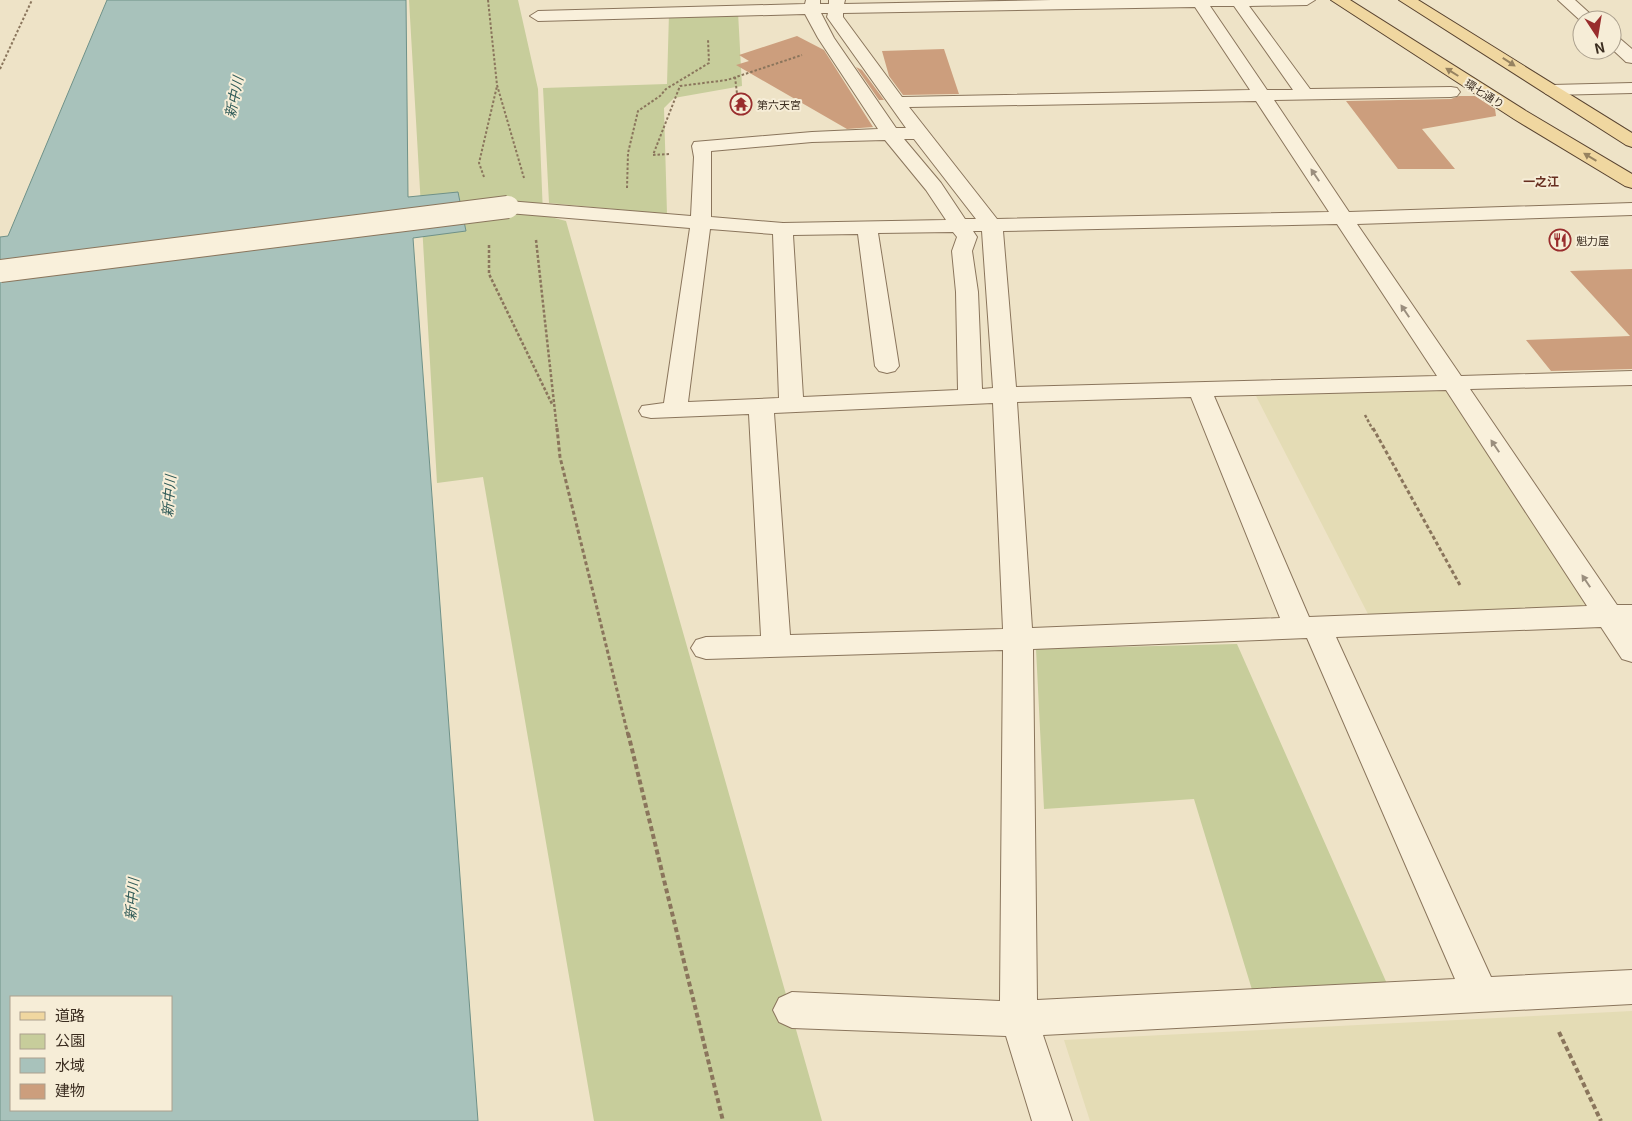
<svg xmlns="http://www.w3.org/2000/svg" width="1632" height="1121" font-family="Georgia,'Noto Sans JP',serif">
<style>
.farmland{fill:#e4dcb5}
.green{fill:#c7cd9b}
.water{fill:#a8c2bb;stroke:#6f9188;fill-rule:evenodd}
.building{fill:#cc9e7d}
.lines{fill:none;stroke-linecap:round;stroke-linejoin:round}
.minor-casing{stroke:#8a755c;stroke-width:2}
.major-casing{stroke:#584330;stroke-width:2}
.path-far3{stroke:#8a755c;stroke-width:2;stroke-dasharray:2.5 2;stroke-linecap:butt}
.path-far2{stroke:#8a755c;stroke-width:2.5;stroke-dasharray:3 2;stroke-linecap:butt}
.path-far1{stroke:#8a755c;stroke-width:3;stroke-dasharray:4 2.5;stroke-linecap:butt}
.path{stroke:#8a755c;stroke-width:4;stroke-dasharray:5 3;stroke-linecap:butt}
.minor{fill:#f9f0db;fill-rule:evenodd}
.major{fill:#f0d7a0;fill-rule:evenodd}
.minor-bridge-casing{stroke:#8a755c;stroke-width:24;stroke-linecap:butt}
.minor-bridge{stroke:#f9f0db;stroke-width:22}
.oneway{fill:#968260}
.oneway2{fill:#9a8e7e}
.labels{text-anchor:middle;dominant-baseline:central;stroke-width:4;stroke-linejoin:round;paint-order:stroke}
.far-street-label{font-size:11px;fill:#3b2d20;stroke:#f6edd7}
.far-poi-label{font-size:11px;fill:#3b2d20;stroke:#f6edd7;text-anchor:start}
.far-quarter-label{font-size:12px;font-weight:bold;fill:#672f20;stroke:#f6edd7}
.water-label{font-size:14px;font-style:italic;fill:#2f5a57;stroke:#f6edd7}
</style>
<rect width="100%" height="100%" fill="#eee3c7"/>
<path class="farmland" d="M 1450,388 L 1589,610 L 1369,616 L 1256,396 Z
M 1632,1011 L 1632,1121 L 1090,1121 L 1064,1040 Z"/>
<path class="green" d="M 409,0 L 518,0 L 538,89 L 543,215 L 566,221 L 822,1121 L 594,1121 L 483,477 L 437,483 Z
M 738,12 L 742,86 L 674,98 L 664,108 L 667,214 L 549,203 L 543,88 L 667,84 L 669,13 Z
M 1237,644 L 1388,986 L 1253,993 L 1194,799 L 1044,809 L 1036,649 Z"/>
<path class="water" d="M 107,0 L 406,0 L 408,197 L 458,192 L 466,231 L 413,238 L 478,1121 L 0,1121 L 0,237 L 8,236 ZM 11,997 L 171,997 L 171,1110 L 11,1110 Z"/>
<path class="building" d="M 797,36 L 824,50 L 873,127 L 847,129 L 736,65 L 749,61 L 739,55 Z
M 944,49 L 959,94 L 903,95 L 889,76 L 882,51 Z
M 856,67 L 862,70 L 884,100 L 879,100 Z
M 1459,96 L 1475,96 L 1495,109 L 1496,116 L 1422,129 L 1455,169 L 1398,169 L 1346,101 L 1451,99 Z
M 1632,269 L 1632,369 L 1551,371 L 1526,340 L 1630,336 L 1570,271 Z"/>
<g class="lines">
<g class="minor-casing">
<path id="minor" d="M 806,0 L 820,0 L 820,4 L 829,4 L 829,0 L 845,0 L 844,4 L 1052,0 L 1315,0 L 1307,5 L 1249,6 L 1310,89 L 1451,87 L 1457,88 L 1460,92 L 1457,96 L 1451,97 L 1274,100 L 1349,212 L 1632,203 L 1632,215 L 1357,224 L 1461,376 L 1632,371 L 1632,385 L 1470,389 L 1617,605 L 1632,605 L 1632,662 L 1622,659 L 1601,627 L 1336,637 L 1491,977 L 1632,970 L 1632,1004 L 1043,1035 L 1072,1121 L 1032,1121 L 1006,1036 L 792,1028 L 779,1022 L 773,1010 L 779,998 L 792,992 L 1000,1001 L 1003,650 L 706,659 L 696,656 L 691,648 L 696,640 L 706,637 L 761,636 L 749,414 L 651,418 L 642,416 L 639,411 L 642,406 L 664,403 L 690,228 L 508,213 L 501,211 L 498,207 L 501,203 L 508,201 L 691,216 L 694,157 L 692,146 L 694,142 L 812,132 L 878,129 L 818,38 L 805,14 L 538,21 L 530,16 L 538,11 L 805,4 ZM 1210,6 L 1234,6 L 1293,90 L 1267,90 ZM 1195,7 L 1250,90 L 902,97 L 843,17 L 843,13 ZM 821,13 L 828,13 L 827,17 L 906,128 L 896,128 L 834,38 ZM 1256,101 L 1329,212 L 997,219 L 909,107 ZM 904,139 L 914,139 L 976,219 L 965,219 L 941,183 ZM 885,140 L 926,190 L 946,220 L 783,223 L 711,217 L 711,151 L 812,142 ZM 1337,224 L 1437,376 L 1016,387 L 1003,231 ZM 710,229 L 773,234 L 779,398 L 688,402 ZM 973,231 L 982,231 L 993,388 L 982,389 L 978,292 L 972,251 L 977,237 ZM 953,232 L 957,237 L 952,251 L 956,292 L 958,390 L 803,397 L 793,235 L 858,234 L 875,366 L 879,371 L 887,373 L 895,371 L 899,366 L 878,233 ZM 1446,390 L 1587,606 L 1309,617 L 1214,396 ZM 1191,397 L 1280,618 L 1032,628 L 1017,402 ZM 993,403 L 1003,629 L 790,635 L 774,413 ZM 1307,638 L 1455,979 L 1037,1000 L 1033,649 Z
M 1558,0 L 1575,0 L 1597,20 L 1582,20 L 1582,22 Z
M 1612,35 L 1618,37 L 1632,49 L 1632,63 L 1626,62 L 1612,49 Z
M 1632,83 L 1632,93 L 1552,95 L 1546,94 L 1543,90 L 1546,86 L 1552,85 Z"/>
</g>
<g class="major-casing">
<path id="major" d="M 1331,0 L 1350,0 L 1526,111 L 1632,174 L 1632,188 L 1625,186 L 1514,119 Z
M 1399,0 L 1418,0 L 1632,133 L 1632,147 L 1626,145 Z"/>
</g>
<path class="path-far3" d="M 488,0 L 497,85 L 524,178
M 0,69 L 32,0
M 735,77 L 739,110
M 669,154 L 653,155 L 680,86 L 727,80 L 802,55
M 484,177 L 479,163 L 497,86
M 627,188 L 628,153 L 638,111 L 660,96 L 666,89 L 709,63 L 708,39"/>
<path class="path-far2" d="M 536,240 L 557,430
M 489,245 L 489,274 L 552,404
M 1365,415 L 1373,430"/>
<path class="path-far1" d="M 557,428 L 560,457 L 628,735
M 1373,428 L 1461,587"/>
<path class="path" d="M 628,733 L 723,1121
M 1559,1032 L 1601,1121"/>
<use href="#minor" class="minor"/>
<use href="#major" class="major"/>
<g class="minor-bridge-casing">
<path id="minor-bridge" d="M 0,271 L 508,207"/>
</g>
<use href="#minor-bridge" class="minor-bridge"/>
</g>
<defs><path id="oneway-solid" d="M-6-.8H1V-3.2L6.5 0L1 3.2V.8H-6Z" transform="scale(1.25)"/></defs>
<g class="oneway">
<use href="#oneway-solid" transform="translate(1509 62) rotate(33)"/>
<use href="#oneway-solid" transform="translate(1452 72) rotate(-148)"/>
<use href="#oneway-solid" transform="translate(1590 157) rotate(-149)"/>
</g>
<g class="oneway2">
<use href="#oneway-solid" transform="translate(1315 175) rotate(-124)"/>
<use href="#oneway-solid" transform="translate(1405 311) rotate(-124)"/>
<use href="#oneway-solid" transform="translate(1495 446) rotate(-124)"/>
<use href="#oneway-solid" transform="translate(1586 581) rotate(-124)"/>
</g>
<defs>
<g id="temple-ring" transform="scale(1.125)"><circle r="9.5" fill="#f6edd7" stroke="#992d2d" stroke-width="1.5"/><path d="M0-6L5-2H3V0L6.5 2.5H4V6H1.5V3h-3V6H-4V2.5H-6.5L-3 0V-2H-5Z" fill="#992d2d"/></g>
<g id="restaurant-ring" transform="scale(1.125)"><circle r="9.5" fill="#f6edd7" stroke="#992d2d" stroke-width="1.5"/><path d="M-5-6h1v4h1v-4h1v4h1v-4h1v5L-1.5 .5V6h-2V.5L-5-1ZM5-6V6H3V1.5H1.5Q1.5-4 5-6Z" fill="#992d2d"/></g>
</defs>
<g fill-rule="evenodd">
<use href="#temple-ring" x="741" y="104"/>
<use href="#restaurant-ring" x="1560" y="240"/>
</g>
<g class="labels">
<g class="far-street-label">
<text transform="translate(1485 93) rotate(32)">環七通り</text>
</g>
<g class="far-poi-label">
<text x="757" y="104">第六天宮</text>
<text x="1576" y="240">魁力屋</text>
</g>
<g class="far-quarter-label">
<text x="1541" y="180">一之江</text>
</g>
<g class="water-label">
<text transform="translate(233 97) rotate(-78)">新中川</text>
<text transform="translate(168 496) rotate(-85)">新中川</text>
<text transform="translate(131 899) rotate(-85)">新中川</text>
</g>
</g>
<rect x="10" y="996" width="162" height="115" fill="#f6edd7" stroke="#aba08e"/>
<rect x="20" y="1012" width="25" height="8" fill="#f0d7a0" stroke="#aba08e"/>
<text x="55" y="1021" font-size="15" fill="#3b2d20">道路</text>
<rect x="20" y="1034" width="25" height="15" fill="#c7cd9b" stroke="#aba08e"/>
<text x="55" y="1046" font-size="15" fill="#3b2d20">公園</text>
<rect x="20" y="1058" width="25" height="15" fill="#a8c2bb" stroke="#aba08e"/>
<text x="55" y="1071" font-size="15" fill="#3b2d20">水域</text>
<rect x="20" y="1084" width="25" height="15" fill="#cc9e7d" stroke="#aba08e"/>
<text x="55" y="1096" font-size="15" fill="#3b2d20">建物</text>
<g transform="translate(1597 35) rotate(168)"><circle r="24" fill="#f6edd7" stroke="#aba08e"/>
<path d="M0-4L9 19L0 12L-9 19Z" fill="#992d2d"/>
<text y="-8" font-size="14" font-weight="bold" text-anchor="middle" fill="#3b2d20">N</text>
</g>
</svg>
